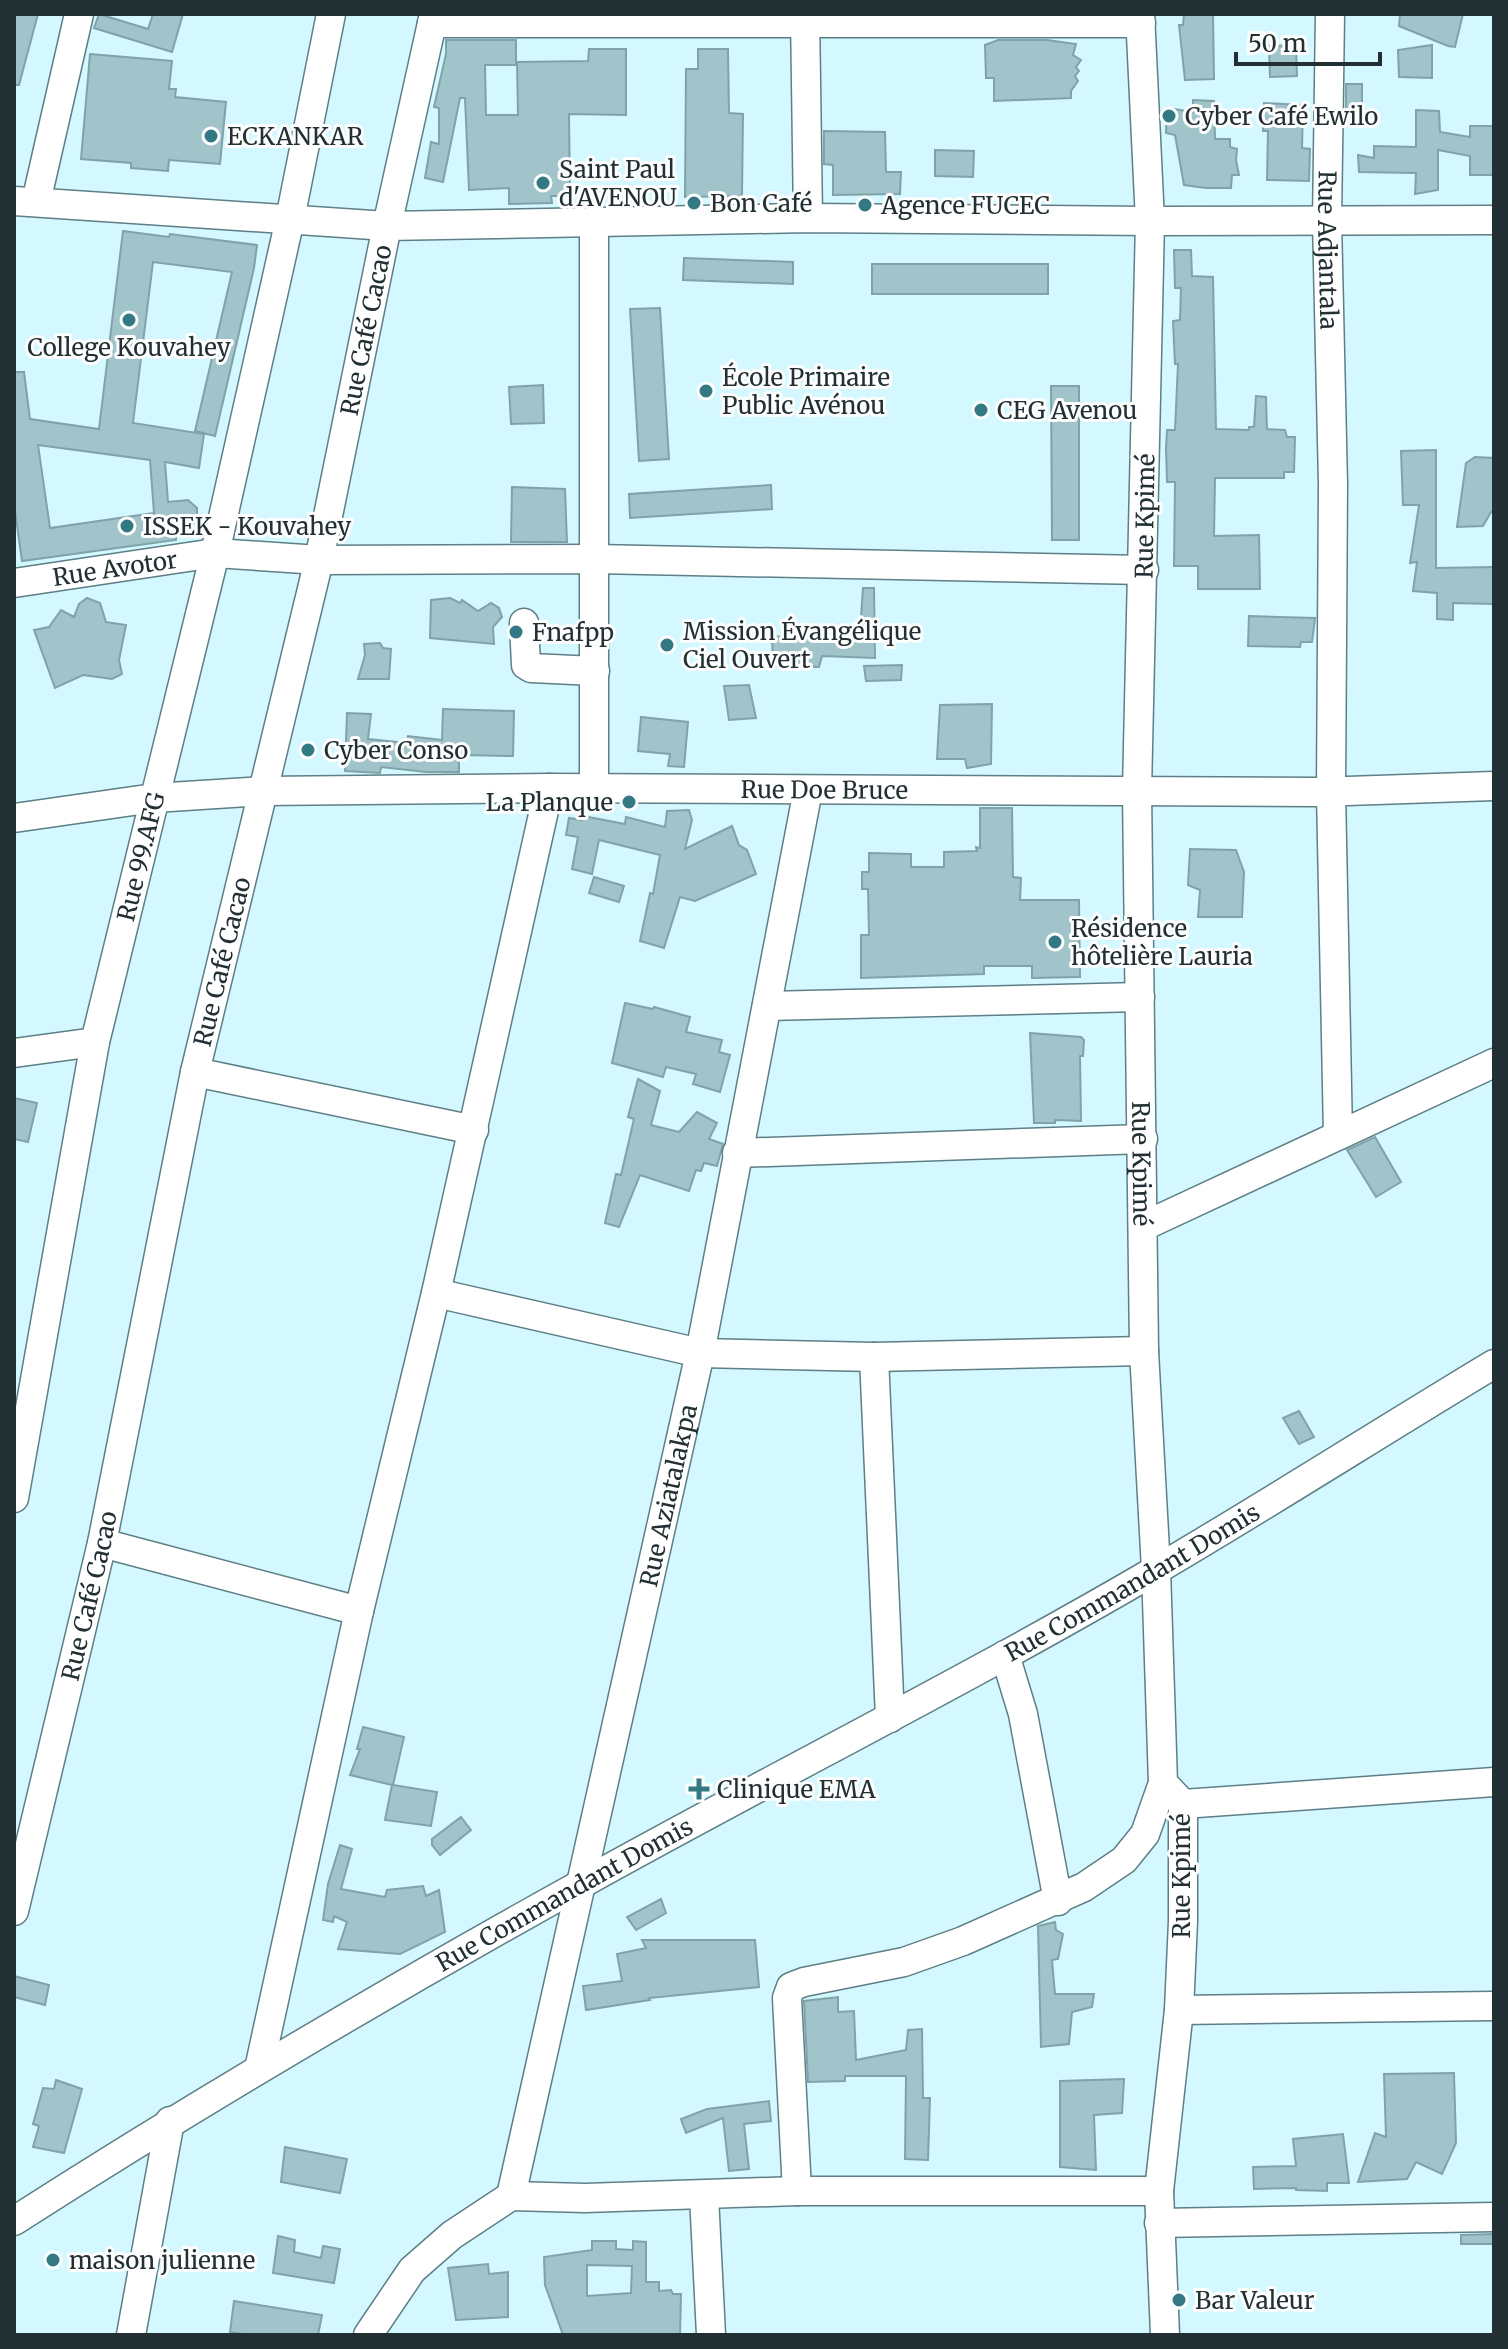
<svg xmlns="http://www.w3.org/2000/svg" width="1508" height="2349" font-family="Merriweather,serif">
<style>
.building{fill:#a0c4ca;stroke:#80a2a9;stroke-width:2;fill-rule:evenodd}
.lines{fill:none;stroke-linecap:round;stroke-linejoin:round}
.minor-casing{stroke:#5d7f85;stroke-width:31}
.minor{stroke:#fff;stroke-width:28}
.poi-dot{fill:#327984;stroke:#fdfdfd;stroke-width:3}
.labels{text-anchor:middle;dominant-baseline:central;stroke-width:6;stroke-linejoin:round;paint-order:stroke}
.poi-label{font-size:24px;fill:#223033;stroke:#fdfdfd;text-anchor:start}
.street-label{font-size:24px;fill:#223033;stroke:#fdfdfd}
</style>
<rect width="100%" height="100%" fill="#d3f8ff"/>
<path class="building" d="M 14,14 L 38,14 L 19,85 L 14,85 Z
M 99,14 L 148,29 L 153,14 L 183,14 L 172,52 L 94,28 Z
M 1184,14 L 1213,14 L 1214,79 L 1185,80 L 1179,25 L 1183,25 Z
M 1400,14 L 1463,14 L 1455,47 L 1448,46 L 1399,26 Z
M 446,40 L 516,40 L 516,65 L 485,65 L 486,115 L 518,115 L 517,62 L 588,61 L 589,49 L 626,49 L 626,115 L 569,114 L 570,196 L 551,196 L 552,203 L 509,204 L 509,188 L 469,190 L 465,98 L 460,98 L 443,182 L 425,178 L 431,142 L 439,144 L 439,108 L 434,107 L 446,54 Z
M 998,40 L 1047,40 L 1076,44 L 1073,55 L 1081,60 L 1076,67 L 1079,71 L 1075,76 L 1078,81 L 1071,91 L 1071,98 L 994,101 L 994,78 L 986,78 L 985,45 Z
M 1296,45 L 1297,76 L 1270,77 L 1269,46 Z
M 1432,45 L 1432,78 L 1399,77 L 1398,50 Z
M 698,49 L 728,49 L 729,113 L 743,114 L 742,196 L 685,197 L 686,69 L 698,69 Z
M 90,54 L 172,61 L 169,89 L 176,89 L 175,97 L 226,102 L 220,164 L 169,160 L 168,171 L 131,168 L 131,163 L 81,159 Z
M 1346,84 L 1362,84 L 1362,109 L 1346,109 Z
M 1193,100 L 1214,101 L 1215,139 L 1230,139 L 1230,147 L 1237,149 L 1236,160 L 1239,175 L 1232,175 L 1231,188 L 1206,188 L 1184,185 L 1175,135 L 1166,133 L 1167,108 L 1193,112 Z
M 1264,103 L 1303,105 L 1302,148 L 1310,149 L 1309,181 L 1267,180 L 1268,131 L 1263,131 Z
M 1416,110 L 1439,111 L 1440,132 L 1470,137 L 1470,126 L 1494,126 L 1494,175 L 1470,175 L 1470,156 L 1438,150 L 1438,190 L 1415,194 L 1416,173 L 1359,172 L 1358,155 L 1374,158 L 1374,146 L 1416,147 Z
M 824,131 L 885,132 L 886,172 L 901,172 L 900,194 L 833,195 L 833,165 L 824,164 Z
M 935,150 L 974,151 L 973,177 L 935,176 Z
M 123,231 L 169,237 L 170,234 L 257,245 L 254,268 L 215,436 L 195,431 L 232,272 L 153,262 L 133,423 L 204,434 L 199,468 L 165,462 L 168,502 L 188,500 L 197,508 L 197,520 L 189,529 L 176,532 L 176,540 L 22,561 L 14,504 L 14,372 L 24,372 L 30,419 L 99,429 ZM 38,445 L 150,460 L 154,513 L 50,528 Z
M 1174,250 L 1191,250 L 1192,276 L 1213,277 L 1216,429 L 1249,430 L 1249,427 L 1254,427 L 1256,396 L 1266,397 L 1267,429 L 1285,430 L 1287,437 L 1295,437 L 1294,472 L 1284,472 L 1284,478 L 1215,478 L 1214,536 L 1259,535 L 1260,589 L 1198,589 L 1198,566 L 1174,566 L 1175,482 L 1167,482 L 1166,449 L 1167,430 L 1175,430 L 1178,364 L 1175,364 L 1173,321 L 1180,320 L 1181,288 L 1175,288 Z
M 684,258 L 793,262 L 793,284 L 683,280 Z
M 872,264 L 1048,264 L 1048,294 L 872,294 Z
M 660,308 L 669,459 L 639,461 L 630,309 Z
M 543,385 L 544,423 L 511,424 L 509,387 Z
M 1051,386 L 1079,386 L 1079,540 L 1052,540 Z
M 1436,450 L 1436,568 L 1494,567 L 1494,604 L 1453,603 L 1453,620 L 1437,619 L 1437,593 L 1413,591 L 1417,562 L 1410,563 L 1419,505 L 1403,505 L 1401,451 Z
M 1475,457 L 1494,458 L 1494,512 L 1491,512 L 1483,526 L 1457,527 L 1466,463 Z
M 771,485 L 772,509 L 630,518 L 629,494 Z
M 512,487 L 565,489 L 567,542 L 511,542 Z
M 863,588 L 874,588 L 875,658 L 822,656 L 819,667 L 773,666 L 772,637 L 818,635 L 819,630 L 860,632 Z
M 87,598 L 100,603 L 106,622 L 126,625 L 119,660 L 122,674 L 112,679 L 83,675 L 55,688 L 34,630 L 49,627 L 61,610 L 74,617 L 79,604 Z
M 450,598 L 460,603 L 462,600 L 478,611 L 491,603 L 499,608 L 502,617 L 493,627 L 494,644 L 430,638 L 431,600 Z
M 1249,616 L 1315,618 L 1312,642 L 1301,642 L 1300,647 L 1248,646 Z
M 380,643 L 383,648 L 391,649 L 389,679 L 358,679 L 365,655 L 364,644 Z
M 902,665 L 901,680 L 866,681 L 864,666 Z
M 749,685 L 756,718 L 729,720 L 724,686 Z
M 992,704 L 991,764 L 967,768 L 965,759 L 937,759 L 940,705 Z
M 443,709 L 514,711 L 513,756 L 459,755 L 459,772 L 426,772 L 381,767 L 380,773 L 345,771 L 347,713 L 371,714 L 368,739 L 407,743 L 408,736 L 442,740 Z
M 641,717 L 688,722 L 684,767 L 668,766 L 670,754 L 638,751 Z
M 980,808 L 1012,808 L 1013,877 L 1021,878 L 1020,900 L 1079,900 L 1080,977 L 1032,978 L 1032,966 L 984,966 L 984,974 L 861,978 L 861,935 L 869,935 L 868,889 L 862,889 L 862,872 L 869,872 L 869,853 L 911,854 L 911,867 L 944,867 L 944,852 L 977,851 L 976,847 L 980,848 Z
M 689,810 L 692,820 L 685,849 L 732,826 L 739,845 L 747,850 L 756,874 L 695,901 L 680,897 L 664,948 L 640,941 L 650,893 L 653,894 L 660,855 L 599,840 L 592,874 L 572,869 L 578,837 L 566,835 L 569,818 L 582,820 L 583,816 L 625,824 L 626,817 L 665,827 L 667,811 Z
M 1190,849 L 1236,850 L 1244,872 L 1242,917 L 1198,917 L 1200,890 L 1188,885 Z
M 594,877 L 624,886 L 619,902 L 589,893 Z
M 625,1003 L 653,1009 L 654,1007 L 690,1017 L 686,1032 L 722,1040 L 719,1052 L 730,1055 L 720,1092 L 693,1084 L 696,1074 L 666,1067 L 663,1077 L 612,1063 Z
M 1030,1033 L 1081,1037 L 1084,1040 L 1083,1056 L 1080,1056 L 1081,1121 L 1055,1120 L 1055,1123 L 1034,1123 Z
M 638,1079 L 660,1091 L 651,1125 L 679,1132 L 697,1112 L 717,1123 L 709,1139 L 723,1144 L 717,1166 L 704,1163 L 701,1171 L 696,1170 L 689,1191 L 640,1175 L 619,1227 L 605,1223 L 616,1174 L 621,1175 L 634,1119 L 628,1117 Z
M 14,1098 L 37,1103 L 28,1142 L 14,1139 Z
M 1375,1137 L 1401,1182 L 1376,1197 L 1347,1150 Z
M 1299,1411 L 1314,1437 L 1299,1444 L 1283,1418 Z
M 363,1727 L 404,1737 L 393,1785 L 437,1792 L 431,1826 L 385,1820 L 392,1785 L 350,1775 L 360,1749 L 357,1749 Z
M 461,1817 L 471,1830 L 440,1855 L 432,1845 L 432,1839 Z
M 340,1845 L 352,1849 L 341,1889 L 385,1897 L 387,1890 L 423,1886 L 426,1896 L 439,1890 L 445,1932 L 400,1954 L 338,1949 L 347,1922 L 334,1916 L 333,1922 L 323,1920 L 328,1884 Z
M 661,1899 L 666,1913 L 636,1930 L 627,1917 Z
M 1055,1922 L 1056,1930 L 1063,1934 L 1058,1959 L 1052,1960 L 1055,1994 L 1094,1994 L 1092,2007 L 1072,2012 L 1069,2044 L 1041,2047 L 1038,1926 Z
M 642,1940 L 755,1940 L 759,1987 L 649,1998 L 650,2000 L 586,2010 L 583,1986 L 622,1981 L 617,1954 L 646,1948 Z
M 14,1976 L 49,1985 L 45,2005 L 14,1997 Z
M 838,1997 L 838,2012 L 854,2011 L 856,2060 L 906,2050 L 908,2030 L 922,2029 L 923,2098 L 930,2098 L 928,2160 L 905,2159 L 906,2076 L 845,2076 L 845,2081 L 808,2082 L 804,2001 Z
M 1454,2073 L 1456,2143 L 1442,2174 L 1416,2162 L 1407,2179 L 1358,2182 L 1375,2133 L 1386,2137 L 1384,2074 Z
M 1124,2079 L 1122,2113 L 1094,2115 L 1096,2170 L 1060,2167 L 1060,2081 Z
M 56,2080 L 82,2089 L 64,2153 L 33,2147 L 39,2126 L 33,2124 L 43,2088 L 54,2089 Z
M 769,2101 L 771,2121 L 744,2124 L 749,2169 L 729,2171 L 723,2118 L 686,2133 L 681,2119 L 707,2109 Z
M 1343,2134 L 1349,2183 L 1327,2183 L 1327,2191 L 1296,2190 L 1296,2188 L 1254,2189 L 1253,2167 L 1296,2166 L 1293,2139 Z
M 285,2147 L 347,2159 L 340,2193 L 281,2182 Z
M 1494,2234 L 1494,2244 L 1461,2244 L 1461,2235 Z
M 278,2236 L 295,2240 L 294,2252 L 321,2258 L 323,2246 L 340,2249 L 334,2283 L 273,2273 Z
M 592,2241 L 616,2241 L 616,2249 L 633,2250 L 633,2241 L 646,2242 L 646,2282 L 659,2282 L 659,2291 L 671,2290 L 673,2294 L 681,2294 L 680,2335 L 563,2335 L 545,2285 L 544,2257 L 592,2250 ZM 587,2265 L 632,2266 L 631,2293 L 587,2296 Z
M 488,2264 L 489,2274 L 508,2272 L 508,2317 L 456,2320 L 448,2268 Z
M 234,2301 L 322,2315 L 318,2335 L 247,2335 L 230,2332 Z"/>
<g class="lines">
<g class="minor-casing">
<g id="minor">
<path d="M 805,14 L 808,218"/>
<path id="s1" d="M 1140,14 L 1150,221 L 1137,791 L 1144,1351 L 1156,1569 L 1163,1783 L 1183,1804 L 1183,1921 L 1179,2010 L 1159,2191 L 1165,2335"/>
<path id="s2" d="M 1330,14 L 1327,221 L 1333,484 L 1331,792 L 1338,1135"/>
<path d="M 432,23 L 1141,23"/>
<path d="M 14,201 L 387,226 L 808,218 L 1150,221 L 1494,220"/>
<path d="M 36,202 L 79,14"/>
<path id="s3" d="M 14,583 L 215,553 L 319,560 L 595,559 L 1144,570"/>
<path d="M 524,623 L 526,665 L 531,668 L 595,671"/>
<path d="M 594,789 L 594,224"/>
<path id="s4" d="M 14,818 L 154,798 L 263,791 L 549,788 L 1318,792 L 1494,786"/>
<path d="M 767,1006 L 1140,997"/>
<path d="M 14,1053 L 95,1042"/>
<path d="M 195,1072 L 474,1130"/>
<path d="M 737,1153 L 1143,1139"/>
<path d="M 1144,1226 L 1494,1063"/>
<path d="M 436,1293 L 700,1353 L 874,1357 L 1144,1351"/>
<path d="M 874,1357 L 890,1718"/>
<path id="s5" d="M 14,1498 L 95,1042 L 215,553 L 290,219 L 331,14"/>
<path d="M 102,1543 L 359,1611"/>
<path d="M 1005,1655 L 1023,1714 L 1058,1901"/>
<path d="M 1183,1804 L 1494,1782"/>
<path id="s6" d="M 14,1911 L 102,1543 L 195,1072 L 319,560 L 387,226 L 434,14"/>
<path d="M 1179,2010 L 1494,2006"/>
<path d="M 259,2069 L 359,1611 L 436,1293 L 549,788"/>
<path d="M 797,2191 L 787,1998 L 791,1987 L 804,1982 L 904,1962 L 963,1941 L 1084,1887 L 1124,1860 L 1145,1834 L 1163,1783"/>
<path id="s7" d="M 511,2196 L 700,1353 L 808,790"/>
<path d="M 704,2196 L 711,2335"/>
<path id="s8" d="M 14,2221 C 200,2102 390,1990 583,1883 C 773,1777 968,1680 1156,1570 C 1270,1503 1381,1432 1494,1364"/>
<path d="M 1159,2223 L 1494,2217"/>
<path d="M 131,2335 L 170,2121"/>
<path d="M 368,2335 L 412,2270 L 452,2235 L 511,2196 L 585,2198 L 797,2191 L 1159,2191"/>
</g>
</g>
<use href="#minor" class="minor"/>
</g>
<g class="poi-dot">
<circle cx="1169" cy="116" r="8"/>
<circle cx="211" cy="136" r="8"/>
<circle cx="543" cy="183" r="8"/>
<circle cx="694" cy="203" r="8"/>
<circle cx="865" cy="205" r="8"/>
<circle cx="129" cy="320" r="8"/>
<circle cx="706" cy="391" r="8"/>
<circle cx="981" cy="410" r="8"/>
<circle cx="127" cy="526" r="8"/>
<circle cx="516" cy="632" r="8"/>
<circle cx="667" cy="645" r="8"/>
<circle cx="308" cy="750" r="8"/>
<circle cx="629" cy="802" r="8"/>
<circle cx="1055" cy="942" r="8"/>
<path d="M695 1777h8v8h8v8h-8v8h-8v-8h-8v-8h8z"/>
<circle cx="53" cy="2260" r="8"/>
<circle cx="1179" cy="2300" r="8"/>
</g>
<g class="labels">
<g class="poi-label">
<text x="1185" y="116">Cyber Café Ewilo</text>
<text x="227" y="136">ECKANKAR</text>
<text x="559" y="169">Saint Paul<tspan x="559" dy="28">d'AVENOU</tspan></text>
<text x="710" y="203">Bon Café</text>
<text x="881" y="205">Agence FUCEC</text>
<text x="129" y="347" text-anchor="middle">College Kouvahey</text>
<text x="722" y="377">École Primaire<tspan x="722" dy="28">Public Avénou</tspan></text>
<text x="997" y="410">CEG Avenou</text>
<text x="143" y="526">ISSEK - Kouvahey</text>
<text x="683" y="631">Mission Évangélique<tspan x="683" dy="28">Ciel Ouvert</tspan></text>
<text x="532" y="632">Fnafpp</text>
<text x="324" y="750">Cyber Conso</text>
<text x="613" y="802" text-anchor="end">La Planque</text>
<text x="1071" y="928">Résidence<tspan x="1071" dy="28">hôtelière Lauria</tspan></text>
<text x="717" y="1789">Clinique EMA</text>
<text x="69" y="2260">maison julienne</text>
<text x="1195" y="2300">Bar Valeur</text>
</g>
<g class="street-label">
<text stroke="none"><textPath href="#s2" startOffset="236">Rue Adjantala</textPath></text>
<text stroke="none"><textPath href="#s6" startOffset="1620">Rue Café Cacao</textPath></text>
<text transform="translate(1145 516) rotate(-89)">Rue Kpimé</text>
<text stroke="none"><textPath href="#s3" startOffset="102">Rue Avotor</textPath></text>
<text stroke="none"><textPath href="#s4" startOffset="812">Rue Doe Bruce</textPath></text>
<text stroke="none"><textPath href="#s5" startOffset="654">Rue 99.AFG</textPath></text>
<text stroke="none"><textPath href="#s6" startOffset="972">Rue Café Cacao</textPath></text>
<text stroke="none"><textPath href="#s1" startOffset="1150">Rue Kpimé</textPath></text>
<text stroke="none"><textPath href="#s7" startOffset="718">Rue Aziatalakpa</textPath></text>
<text stroke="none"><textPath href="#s8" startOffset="1288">Rue Commandant Domis</textPath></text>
<text stroke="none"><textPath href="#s6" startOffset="324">Rue Café Cacao</textPath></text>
<text transform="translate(1181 1876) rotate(-90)">Rue Kpimé</text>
<text stroke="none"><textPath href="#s8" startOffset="640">Rue Commandant Domis</textPath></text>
</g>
</g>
<rect width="1508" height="2349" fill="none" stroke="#223033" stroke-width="32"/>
<path d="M1236 52v12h144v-12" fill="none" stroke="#223033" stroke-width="4"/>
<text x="1248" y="52" font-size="24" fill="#223033" stroke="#fdfdfd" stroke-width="6" paint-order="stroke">50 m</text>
</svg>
